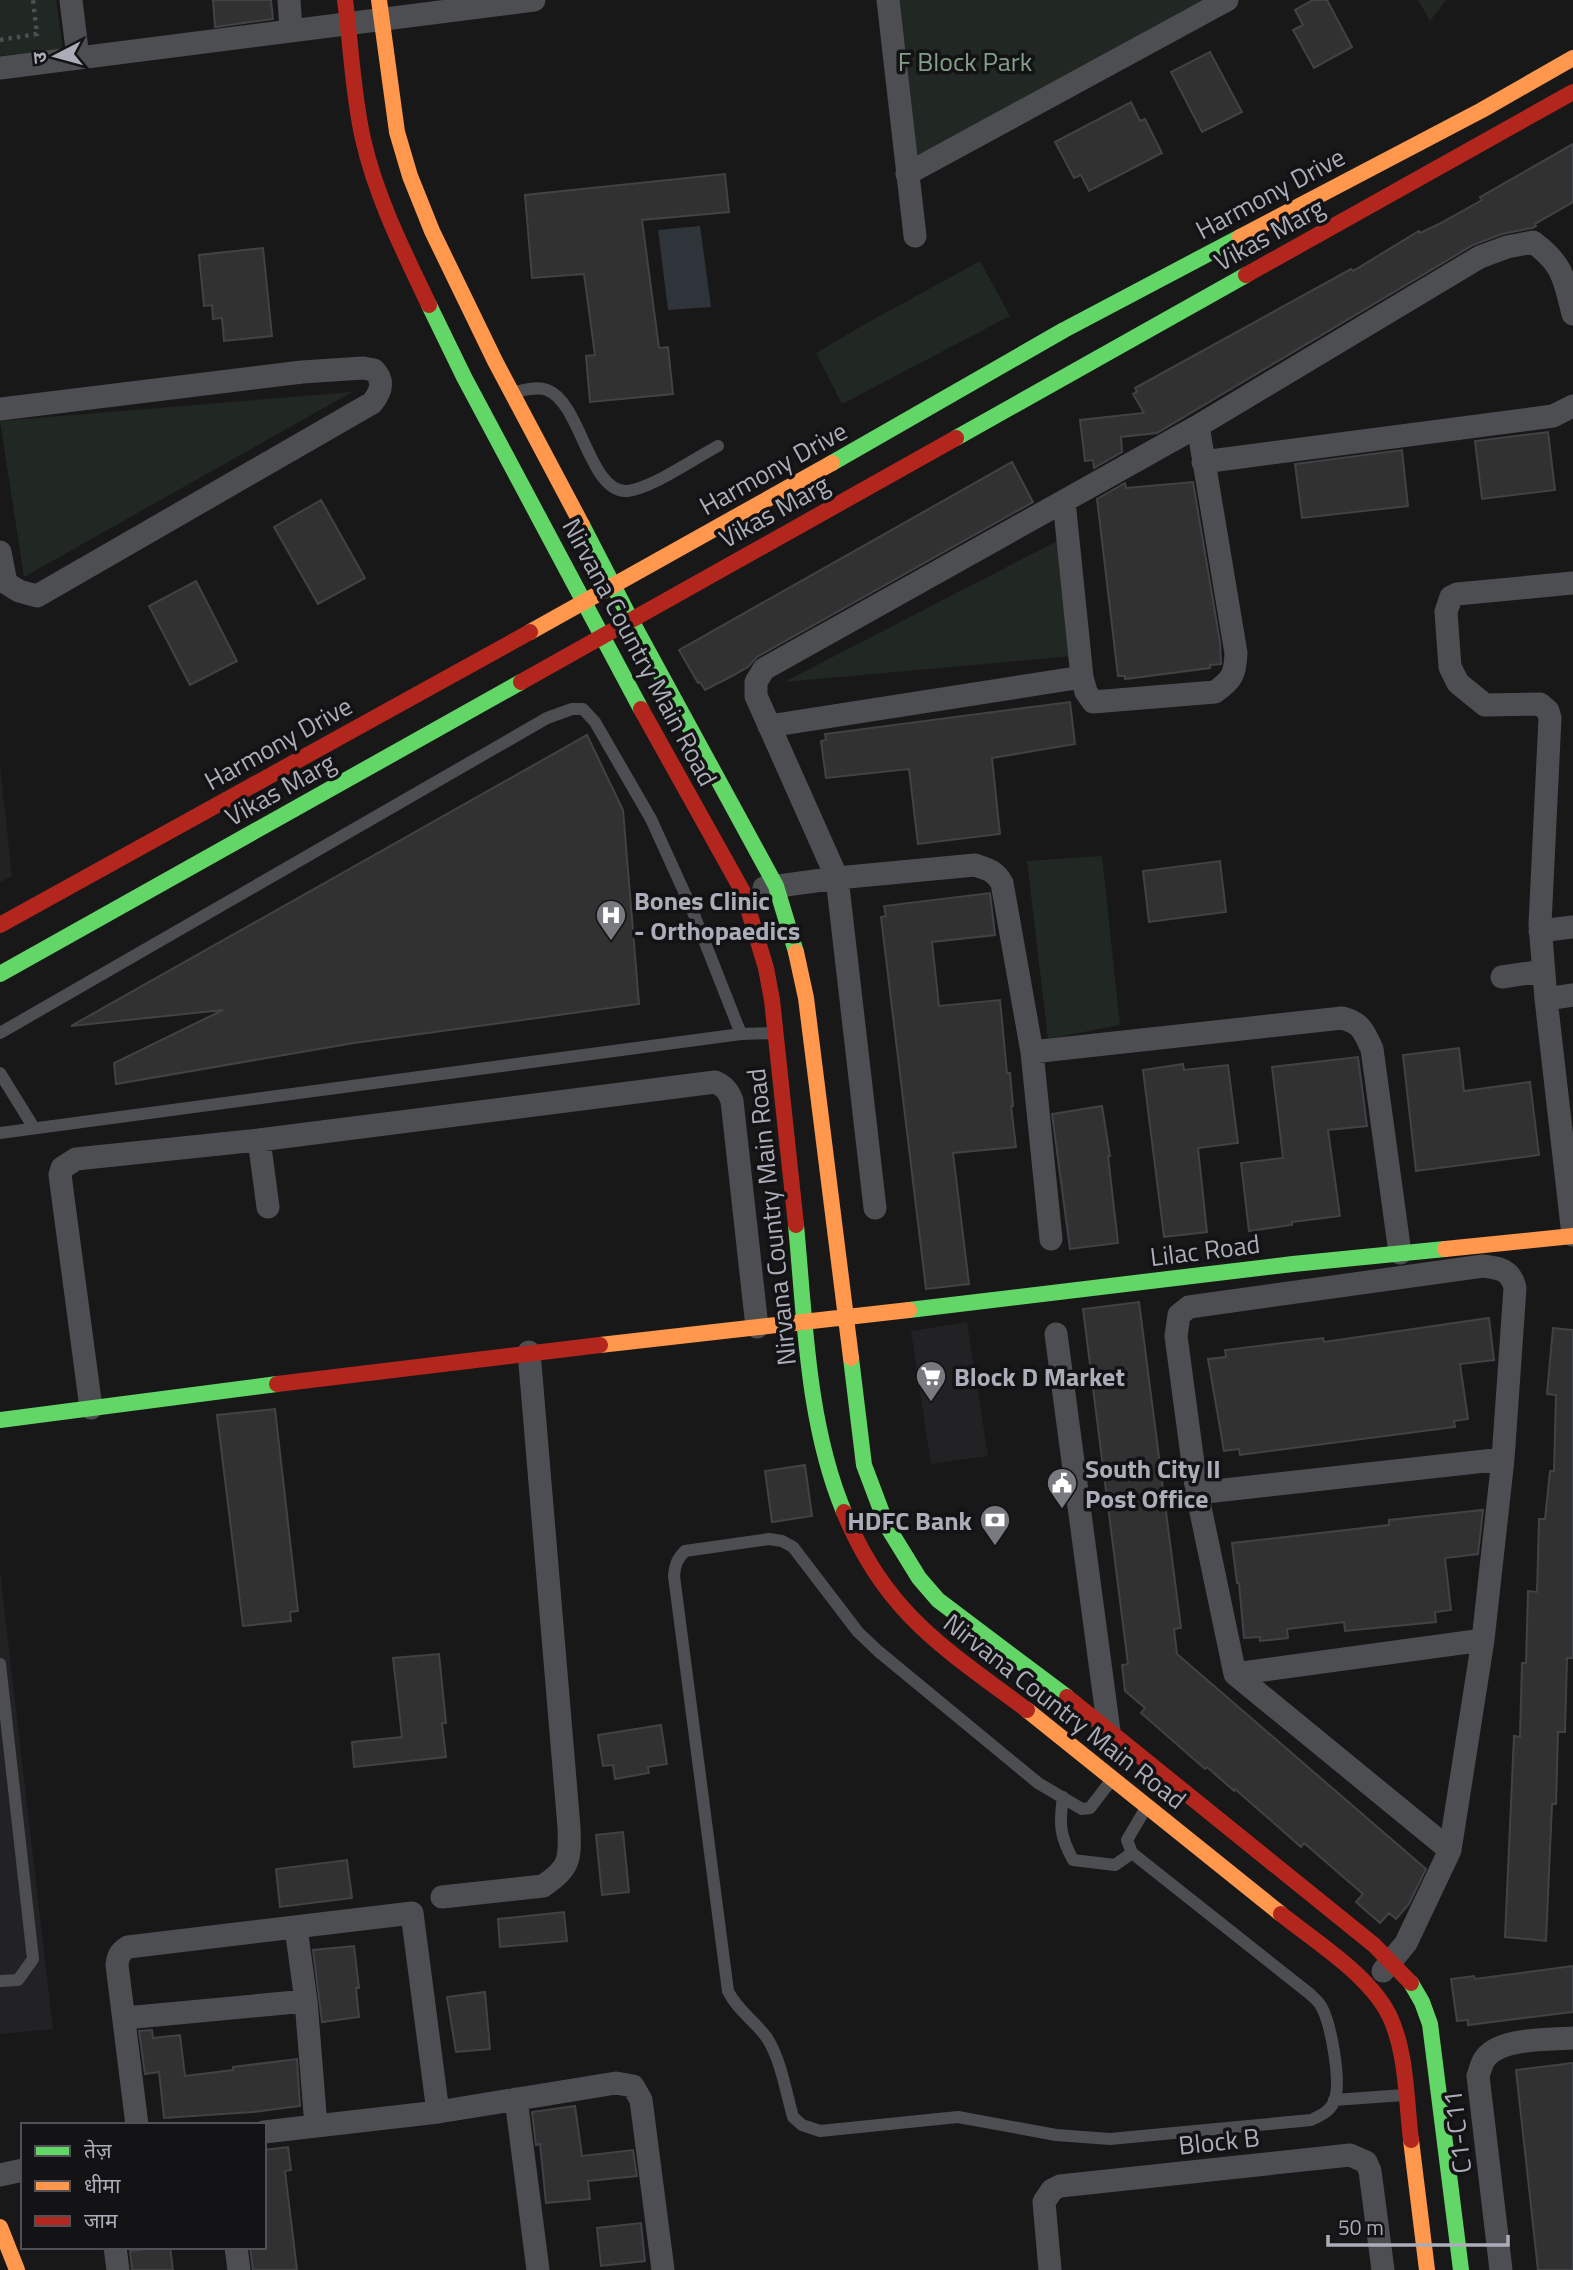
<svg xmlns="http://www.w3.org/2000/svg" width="1573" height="2270" font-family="'Titillium Web','Noto Sans Devanagari',sans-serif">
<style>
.built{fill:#222224}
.green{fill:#212722}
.water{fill:#2f343b}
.building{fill:#313132;stroke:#414244;stroke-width:2}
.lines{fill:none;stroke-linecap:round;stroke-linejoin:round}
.path{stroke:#4e4f52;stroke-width:4.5;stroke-dasharray:3.5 5;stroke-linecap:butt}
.lane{stroke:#4d4e51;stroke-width:12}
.street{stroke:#4d4e51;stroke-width:23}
.fast{stroke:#63d668;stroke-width:16}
.slow{stroke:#ff974d;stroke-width:16}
.jam{stroke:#b3261e;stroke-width:16}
.labels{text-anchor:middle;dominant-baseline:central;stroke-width:7;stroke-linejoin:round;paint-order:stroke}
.park-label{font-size:26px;fill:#84a088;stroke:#131214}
.street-label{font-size:26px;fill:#abaeb8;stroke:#131214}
.poi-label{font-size:26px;font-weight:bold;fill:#abaeb8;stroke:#131214;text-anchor:start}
</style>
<rect width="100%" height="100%" fill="#181818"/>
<path class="built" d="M 0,766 L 12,876 L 0,882 Z
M 967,1322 L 988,1456 L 931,1464 L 911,1331 Z
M 0,1571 L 53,2029 L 0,2034 Z"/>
<path class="green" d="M 0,0 L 56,0 L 63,49 L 0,56 Z
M 895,0 L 1210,0 L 913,159 Z
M 1418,0 L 1446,0 L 1430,21 Z
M 980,261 L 1010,316 L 842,404 L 816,353 L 865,324 Z
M 352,392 L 24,577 L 0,421 Z
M 1061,539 L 1073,656 L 784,682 Z
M 1102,856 L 1120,1025 L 1048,1039 L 1027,861 Z"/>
<path class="water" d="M 700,226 L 711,307 L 668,310 L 658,230 Z"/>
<path class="building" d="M 213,0 L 271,0 L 273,19 L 215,27 Z
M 1313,0 L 1327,0 L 1352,47 L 1314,68 L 1293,30 L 1303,25 L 1295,10 Z
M 1210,52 L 1242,112 L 1202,132 L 1171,72 Z
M 1131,102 L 1140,121 L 1145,119 L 1162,153 L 1089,191 L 1081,175 L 1074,178 L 1055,142 Z
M 1573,144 L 1573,202 L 1535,224 L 1536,226 L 1532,228 L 1502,234 L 1473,245 L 1157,433 L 1121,437 L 1122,452 L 1094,468 L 1093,460 L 1085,461 L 1080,420 L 1144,413 L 1133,394 L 1137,392 L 1135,388 L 1351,269 L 1353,271 L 1419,231 L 1420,233 L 1439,224 L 1482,200 L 1480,197 Z
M 725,174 L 729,212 L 642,220 L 659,348 L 668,347 L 673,394 L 590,402 L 586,356 L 595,355 L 584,274 L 532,278 L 525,195 Z
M 263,248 L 272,336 L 224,341 L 222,318 L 213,319 L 212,305 L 204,306 L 199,255 Z
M 1548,432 L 1555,490 L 1482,499 L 1475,441 Z
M 1402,450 L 1408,506 L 1302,518 L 1295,464 Z
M 1012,462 L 1033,502 L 757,657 L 748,667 L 732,676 L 705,690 L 700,682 L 698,683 L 679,650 Z
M 1193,482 L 1220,642 L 1221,664 L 1210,665 L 1210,668 L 1125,679 L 1125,676 L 1118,676 L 1097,499 L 1125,483 L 1126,488 Z
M 321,500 L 365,578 L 318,604 L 274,527 Z
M 196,581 L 237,661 L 190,685 L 149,606 Z
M 1070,702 L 1075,744 L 992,758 L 1000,834 L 918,844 L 909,769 L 826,778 L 821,741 L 826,740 L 825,734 Z
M 587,735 L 623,810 L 639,1004 L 354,1043 L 116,1084 L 114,1063 L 223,1010 L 71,1026 Z
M 1220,861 L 1226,912 L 1149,922 L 1143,871 Z
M 990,893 L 995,935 L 932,942 L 939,1006 L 1000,1000 L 1007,1073 L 1010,1073 L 1013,1106 L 1011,1106 L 1016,1147 L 953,1153 L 969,1284 L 926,1289 L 881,917 L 886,916 L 884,906 Z
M 1459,1048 L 1464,1091 L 1530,1082 L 1539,1155 L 1416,1171 L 1403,1055 Z
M 1358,1057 L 1367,1126 L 1328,1130 L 1340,1216 L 1292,1222 L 1292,1225 L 1249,1231 L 1241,1163 L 1283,1158 L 1272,1067 Z
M 1183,1064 L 1184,1070 L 1228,1065 L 1238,1143 L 1198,1148 L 1207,1232 L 1164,1237 L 1143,1070 Z
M 1102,1106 L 1110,1156 L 1108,1156 L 1118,1243 L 1070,1249 L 1052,1114 Z
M 1139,1302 L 1181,1628 L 1174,1629 L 1177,1654 L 1426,1869 L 1409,1904 L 1396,1919 L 1389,1913 L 1380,1923 L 1356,1902 L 1363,1894 L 1304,1843 L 1301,1847 L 1235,1789 L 1234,1791 L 1207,1767 L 1205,1769 L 1141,1713 L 1145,1708 L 1125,1691 L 1122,1665 L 1128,1664 L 1083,1309 Z
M 1489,1318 L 1494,1360 L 1460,1364 L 1468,1419 L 1454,1421 L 1455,1427 L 1240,1455 L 1239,1449 L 1224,1451 L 1208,1359 L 1226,1357 L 1225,1350 L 1323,1338 L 1324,1342 Z
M 1553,1328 L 1573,1330 L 1573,1658 L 1567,1658 L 1565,1732 L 1558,1732 L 1556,1804 L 1552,1804 L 1546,1941 L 1505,1937 L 1514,1736 L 1520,1737 L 1522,1663 L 1526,1663 L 1528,1591 L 1537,1592 L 1539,1519 L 1545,1519 L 1550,1471 L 1554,1471 L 1556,1395 L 1547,1394 Z
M 275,1409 L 298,1611 L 290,1612 L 291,1621 L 243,1626 L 217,1415 Z
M 805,1465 L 812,1516 L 772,1522 L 765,1471 Z
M 1483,1510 L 1478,1554 L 1445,1558 L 1451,1610 L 1435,1612 L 1436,1622 L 1345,1631 L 1344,1622 L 1287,1629 L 1288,1638 L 1260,1641 L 1260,1637 L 1244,1638 L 1239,1583 L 1237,1583 L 1232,1543 L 1389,1525 L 1389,1520 Z
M 439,1654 L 446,1723 L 442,1723 L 446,1757 L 354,1767 L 352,1742 L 402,1737 L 393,1658 Z
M 661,1725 L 667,1764 L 648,1767 L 649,1773 L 615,1779 L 613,1765 L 603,1766 L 598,1735 Z
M 623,1832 L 629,1892 L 602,1895 L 596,1835 Z
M 347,1860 L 352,1898 L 280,1907 L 276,1869 Z
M 564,1912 L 567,1941 L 500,1947 L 498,1919 Z
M 354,1946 L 359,1988 L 356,1988 L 359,2017 L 322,2022 L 313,1950 Z
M 1573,1966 L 1573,2012 L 1468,2025 L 1468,2020 L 1457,2021 L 1451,1979 L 1474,1976 L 1475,1979 Z
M 485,1992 L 490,2049 L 456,2052 L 447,1997 Z
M 152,2030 L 153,2038 L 180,2035 L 185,2076 L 233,2070 L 233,2067 L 297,2059 L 300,2106 L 253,2112 L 164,2118 L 159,2072 L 145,2074 L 139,2031 Z
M 1573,2063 L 1573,2270 L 1538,2270 L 1516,2070 Z
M 575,2106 L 582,2156 L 633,2150 L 637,2176 L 588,2181 L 590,2199 L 546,2203 L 540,2144 L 536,2145 L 532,2112 Z
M 288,2147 L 291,2170 L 285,2171 L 297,2270 L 253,2270 L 250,2247 L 264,2247 L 264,2150 Z
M 641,2223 L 645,2261 L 601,2266 L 597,2228 Z
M 160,2247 L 170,2247 L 173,2270 L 132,2270 L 130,2251 Z"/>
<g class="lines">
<path class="path" d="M 0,40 L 37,34 L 33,0"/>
<path class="lane" d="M 515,392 C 525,390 537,386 547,390 C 581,402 589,493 627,491 C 651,489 695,458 718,446
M 0,1033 L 547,718 L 572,709 L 583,709 L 595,722 L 651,819 L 691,907 L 741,1034 L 775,1033
M 0,1073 L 34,1128
M 0,1133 L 741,1034
M 0,1664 L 33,1959 L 18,1980 L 0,1981
M 1113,1778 L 1090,1808 L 1082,1809 L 1038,1783 L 878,1651 L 858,1632 L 793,1547 L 782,1541 L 769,1539 L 685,1551 C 677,1559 675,1565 674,1576 L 728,1991 C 737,2010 755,2021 767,2038 C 781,2060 786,2092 793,2117 L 802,2125 L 820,2131 L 958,2117 L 1056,2135 L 1110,2139 L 1311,2120 C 1322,2115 1331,2111 1335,2099 C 1341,2080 1331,2023 1321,2006 C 1319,2002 1314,1998 1310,1994 L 1132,1853 L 1127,1840 L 1147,1806
M 1063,1797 C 1059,1825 1060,1836 1073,1860 L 1115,1865 L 1132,1853
M 1334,2100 L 1404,2095"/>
<path class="street" d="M 71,0 L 78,58
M 289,0 L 291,30
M 888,0 L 915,236
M 0,68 L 534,0
M 907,174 L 1227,0
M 0,409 L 302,372 L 363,368 L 374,370 C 385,382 381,392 372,403 L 37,596 L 19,591 L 6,583 L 0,552
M 1203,462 L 1553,416 L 1573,406
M 1064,501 L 1082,677 L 1086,692 L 1093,702 L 1215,692 C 1233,679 1235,674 1236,653 L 1198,426
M 1573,583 L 1457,594 L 1451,597 L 1446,612 L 1450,667 L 1458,683 L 1485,705 L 1540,704 L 1548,711 L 1550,718 L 1540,924 L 1546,999 L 1573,1235
M 769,726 L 1082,677
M 764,888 L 837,878 L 975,865 C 988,869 995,871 1002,883 L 1032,1052 L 1051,1239
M 1540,931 L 1573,927
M 1502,977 L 1543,971
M 1546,999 L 1573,995
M 1032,1052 L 1342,1018 C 1362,1023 1364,1032 1372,1049 L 1400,1253
M 259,1140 L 268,1207
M 875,1208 L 837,878 L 756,696 L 756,682 L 764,669 L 1198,426 L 1480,257 L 1507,247 L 1533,242 C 1564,265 1564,279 1573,314
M 1056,1334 L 1109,1731
M 91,1408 L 60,1175 L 62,1168 L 76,1159 L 259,1140 L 715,1082 C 725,1086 729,1092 732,1101 L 757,1327
M 1197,1493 L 1503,1459
M 1235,1674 L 1483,1640
M 442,1897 L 543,1886 C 571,1868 570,1858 569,1827 L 529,1352
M 296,1928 L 306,2001 L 316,2126
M 1383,1971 L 1406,1943 L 1450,1850 L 1483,1640 L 1503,1459 L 1515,1288 C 1511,1270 1500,1268 1483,1266 L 1189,1307 L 1179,1315 L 1176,1336 L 1197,1493 L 1235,1674 L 1450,1850
M 125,2018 L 306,2001
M 516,2099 L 538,2270
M 137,2125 L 117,1965 C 118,1956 120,1952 128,1947 L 412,1913 L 438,2112
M 264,2132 L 438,2112 L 616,2083 L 633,2086 L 641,2100 L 663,2270
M 0,2175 L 23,2170
M 115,2247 L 118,2270
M 236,2247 L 239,2270
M 1050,2270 L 1044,2202 L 1052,2190 L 1060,2186 L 1350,2155 L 1366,2162 L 1370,2171 L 1383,2270
M 1501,2270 L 1478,2076 C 1480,2071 1481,2065 1484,2060 C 1498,2037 1549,2040 1573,2038"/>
<path class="fast" d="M 429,305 L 464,377 L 641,709
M 956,438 L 1246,275
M 832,463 L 1064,330 L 1240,237
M 582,525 L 631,620 L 776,886 L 796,952
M 0,974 L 521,682
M 796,1225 C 805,1320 807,1423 844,1512
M 909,1310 L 1293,1264 L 1445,1249
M 851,1358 L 864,1465 L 887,1526 L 919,1578 L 938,1600 L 1067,1697
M 0,1420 L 277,1384
M 1411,1983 L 1422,2002 L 1430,2024 L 1461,2270"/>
<path class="slow" d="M 379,0 L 397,132 L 410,176 L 432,231 L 495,361 L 582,525
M 1240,237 L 1482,110 L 1573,58
M 530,632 L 832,463
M 796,952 L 806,998 L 851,1358
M 1445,1249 L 1573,1236
M 600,1345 L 909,1310
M 1027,1710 L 1281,1914
M 1411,2140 L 1427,2270
M 0,2227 L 17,2270"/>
<path class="jam" d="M 345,0 C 351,45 353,96 363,139 C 376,197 404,252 429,305
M 1246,275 L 1573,92
M 521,682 L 956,438
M 641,709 L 743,892 L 766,968 L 772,1000 L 796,1225
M 0,925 L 530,632
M 277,1384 L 600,1345
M 844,1512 C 885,1613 944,1648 1027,1710
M 1067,1697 L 1374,1945 L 1411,1983
M 1281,1914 C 1316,1942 1371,1976 1390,2017 C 1407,2054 1406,2100 1411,2140"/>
</g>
<defs>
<g id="hospital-pin" transform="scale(1.575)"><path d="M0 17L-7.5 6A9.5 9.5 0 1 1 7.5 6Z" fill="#787a80" stroke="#131214"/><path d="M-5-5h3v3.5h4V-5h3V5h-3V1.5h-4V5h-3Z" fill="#fff"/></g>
<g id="supermarket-pin" transform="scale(1.575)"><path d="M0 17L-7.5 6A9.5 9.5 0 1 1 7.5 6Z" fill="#787a80" stroke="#131214"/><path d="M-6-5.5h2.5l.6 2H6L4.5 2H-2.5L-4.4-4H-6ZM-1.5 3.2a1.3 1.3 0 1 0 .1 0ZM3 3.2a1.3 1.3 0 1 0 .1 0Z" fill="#fff"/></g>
<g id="civic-pin" transform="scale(1.575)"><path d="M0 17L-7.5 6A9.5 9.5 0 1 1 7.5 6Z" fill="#787a80" stroke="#131214"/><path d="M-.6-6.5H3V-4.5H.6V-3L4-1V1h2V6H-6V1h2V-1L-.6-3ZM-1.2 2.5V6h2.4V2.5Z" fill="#fff"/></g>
<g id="bank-pin" transform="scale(1.575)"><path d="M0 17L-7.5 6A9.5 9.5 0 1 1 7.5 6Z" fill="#787a80" stroke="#131214"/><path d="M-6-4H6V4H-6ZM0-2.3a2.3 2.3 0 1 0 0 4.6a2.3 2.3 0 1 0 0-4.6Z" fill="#fff"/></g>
</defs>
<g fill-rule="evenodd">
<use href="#hospital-pin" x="611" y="915"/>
<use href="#supermarket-pin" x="931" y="1376"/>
<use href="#civic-pin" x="1062" y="1483"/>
<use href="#bank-pin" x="995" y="1520"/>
</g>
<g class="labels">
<g class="park-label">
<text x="965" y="61">F Block Park</text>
</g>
<g class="street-label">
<text transform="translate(1270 193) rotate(-28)">Harmony Drive</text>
<text transform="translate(1269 234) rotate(-29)">Vikas Marg</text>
<text transform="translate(773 468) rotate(-29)">Harmony Drive</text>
<text transform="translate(774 511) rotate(-29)">Vikas Marg</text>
<text transform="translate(640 652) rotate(62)">Nirvana Country Main Road</text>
<text transform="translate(278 743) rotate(-29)">Harmony Drive</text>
<text transform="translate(280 789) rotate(-29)">Vikas Marg</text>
<text transform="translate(771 1217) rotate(-96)">Nirvana Country Main Road</text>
<text transform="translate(1205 1250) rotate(-7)">Lilac Road</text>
<text transform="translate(1065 1711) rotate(38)">Nirvana Country Main Road</text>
<text transform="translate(1457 2132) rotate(-97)">C1-C11</text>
<text transform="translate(1219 2141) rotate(-6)">Block B</text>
</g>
<g class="poi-label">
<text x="634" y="900">Bones Clinic<tspan x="634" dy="30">- Orthopaedics</tspan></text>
<text x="954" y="1376">Block D Market</text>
<text x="1085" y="1468">South City II<tspan x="1085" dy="30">Post Office</tspan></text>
<text x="972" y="1520" text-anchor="end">HDFC Bank</text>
</g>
</g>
<rect x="21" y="2123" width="245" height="126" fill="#131214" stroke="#505056" stroke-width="2"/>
<rect x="35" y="2146" width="35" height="10" fill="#63d668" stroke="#505056" stroke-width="2"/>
<text x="84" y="2158" font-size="21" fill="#abaeb8">तेज़</text>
<rect x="35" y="2181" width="35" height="10" fill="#ff974d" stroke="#505056" stroke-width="2"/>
<text x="84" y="2193" font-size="21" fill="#abaeb8">धीमा</text>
<rect x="35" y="2216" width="35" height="10" fill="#b3261e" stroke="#505056" stroke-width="2"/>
<text x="84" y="2228" font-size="21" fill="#abaeb8">जाम</text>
<g transform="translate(56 56) rotate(264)" stroke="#131214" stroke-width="5" paint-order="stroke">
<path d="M0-5L12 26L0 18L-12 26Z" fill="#abaeb8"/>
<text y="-10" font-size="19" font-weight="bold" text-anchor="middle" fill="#abaeb8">उ</text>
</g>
<path d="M1328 2235v10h180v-10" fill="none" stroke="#abaeb8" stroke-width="3.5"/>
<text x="1338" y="2235" font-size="21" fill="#abaeb8" stroke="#131214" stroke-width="5" paint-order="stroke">50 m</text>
</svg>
